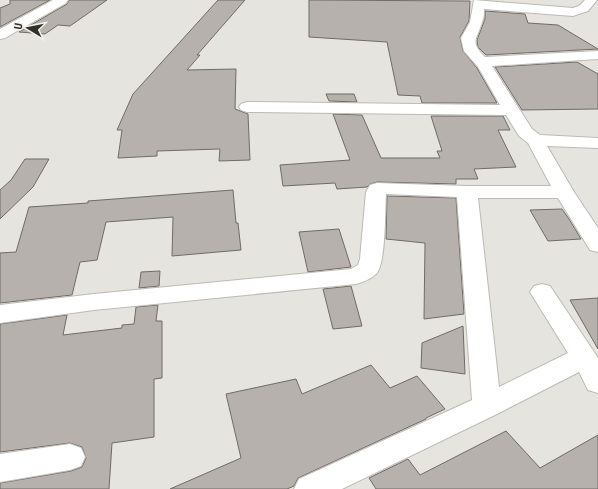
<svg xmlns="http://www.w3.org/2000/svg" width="598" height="489" font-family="'Roboto Condensed',sans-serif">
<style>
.building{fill:#b6b1ac;stroke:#6f6b66}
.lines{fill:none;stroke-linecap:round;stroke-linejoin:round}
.minor-casing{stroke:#bcbab4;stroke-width:2}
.minor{fill:#fff;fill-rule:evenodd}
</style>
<rect width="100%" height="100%" fill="#e6e4de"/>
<path class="building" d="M 10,0 L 50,0 L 0,27 L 0,8 L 10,4 Z
M 69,0 L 107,0 L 70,26 L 58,25 L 45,34 L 19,32 L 67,4 Z
M 218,0 L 245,0 L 197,55 L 200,55 L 187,70 L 236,69 L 235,109 L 248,114 L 250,160 L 219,161 L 220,149 L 157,151 L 157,156 L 118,158 L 122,130 L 117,130 L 133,94 Z
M 309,0 L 470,1 L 469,21 L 460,37 L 463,51 L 477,68 L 497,103 L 422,103 L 420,96 L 398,95 L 387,42 L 309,37 Z
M 485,11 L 525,14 L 528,23 L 558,25 L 598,49 L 486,55 L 478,47 L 477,40 L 485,19 Z
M 577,62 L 598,74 L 598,109 L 522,110 L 495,67 Z
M 326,94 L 354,94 L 357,102 L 329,101 Z
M 333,114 L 362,115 L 381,158 L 440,158 L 437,151 L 442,151 L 431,116 L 503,116 L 510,130 L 498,130 L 516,167 L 474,169 L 478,179 L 456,179 L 456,184 L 377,182 L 370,184 L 367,187 L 337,189 L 335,183 L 283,186 L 280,165 L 350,160 Z
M 25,159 L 49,159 L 33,187 L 0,219 L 0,190 L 11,180 Z
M 233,190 L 236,223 L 238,223 L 241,250 L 172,256 L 173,217 L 106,222 L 97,260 L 80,262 L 72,295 L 0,303 L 0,253 L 16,252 L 29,207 L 88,203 L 88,201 Z
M 387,196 L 456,198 L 464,314 L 424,319 L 425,243 L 386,239 Z
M 562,209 L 569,219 L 581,239 L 548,241 L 530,210 Z
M 339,229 L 351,267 L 308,272 L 299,232 Z
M 160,271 L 159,286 L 139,288 L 141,272 Z
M 351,286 L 362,326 L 333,329 L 323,289 Z
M 598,298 L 598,349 L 570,300 Z
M 158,305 L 156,321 L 162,321 L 162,378 L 154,379 L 154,437 L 112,443 L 109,489 L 0,489 L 0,483 L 71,471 L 82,467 L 86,458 L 82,447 L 70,443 L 0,452 L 0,324 L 67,315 L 63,335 L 122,328 L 122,325 L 134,324 L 136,307 Z
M 463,326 L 465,374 L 421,368 L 422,343 Z
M 371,365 L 390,388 L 417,376 L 445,409 L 426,418 L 426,419 L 298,478 L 294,486 L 287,489 L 170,489 L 241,458 L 226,394 L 296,379 L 302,394 Z
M 506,431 L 540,468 L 598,435 L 598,489 L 376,489 L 369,478 L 408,459 L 420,475 Z"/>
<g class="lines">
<g class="minor-casing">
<path id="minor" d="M 53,0 L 68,0 L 66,3 L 5,38 L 0,39 L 0,29 Z
M 474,0 L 573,8 L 579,6 L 585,0 L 597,0 L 588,11 L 573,16 L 484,9 C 484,13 484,18 482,22 C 477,40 469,41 485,57 L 598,51 L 598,59 L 492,66 L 532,129 L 540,135 L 598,138 L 598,148 L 547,146 L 574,192 L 598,228 L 598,252 L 590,250 L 558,198 L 478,198 L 499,387 L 568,353 L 530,292 L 534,286 L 542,284 L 550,286 L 598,358 L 598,393 L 588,390 L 579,372 L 497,414 L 342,489 L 294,489 L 299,479 L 472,400 L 457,197 L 386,194 C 385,209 386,265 376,274 C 371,279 363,282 356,284 L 94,310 L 0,323 L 0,305 L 94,294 L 351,269 L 358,265 L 360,259 L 366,192 L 370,185 L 377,183 L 467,186 L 551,186 L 528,143 L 519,136 L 506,115 L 247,112 L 241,110 L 239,107 L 241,104 L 247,102 L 500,105 L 478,67 L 464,51 L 461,38 L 470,22 Z
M 70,444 L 81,448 L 85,457 L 81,466 L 70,470 L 0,482 L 0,454 Z"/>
</g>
<use href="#minor" class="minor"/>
</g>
<g transform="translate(28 28) rotate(280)" stroke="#f3f2eb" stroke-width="3" paint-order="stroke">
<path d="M0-3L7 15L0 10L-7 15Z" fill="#31302d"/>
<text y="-6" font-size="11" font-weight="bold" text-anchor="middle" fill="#31302d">U</text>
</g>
</svg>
